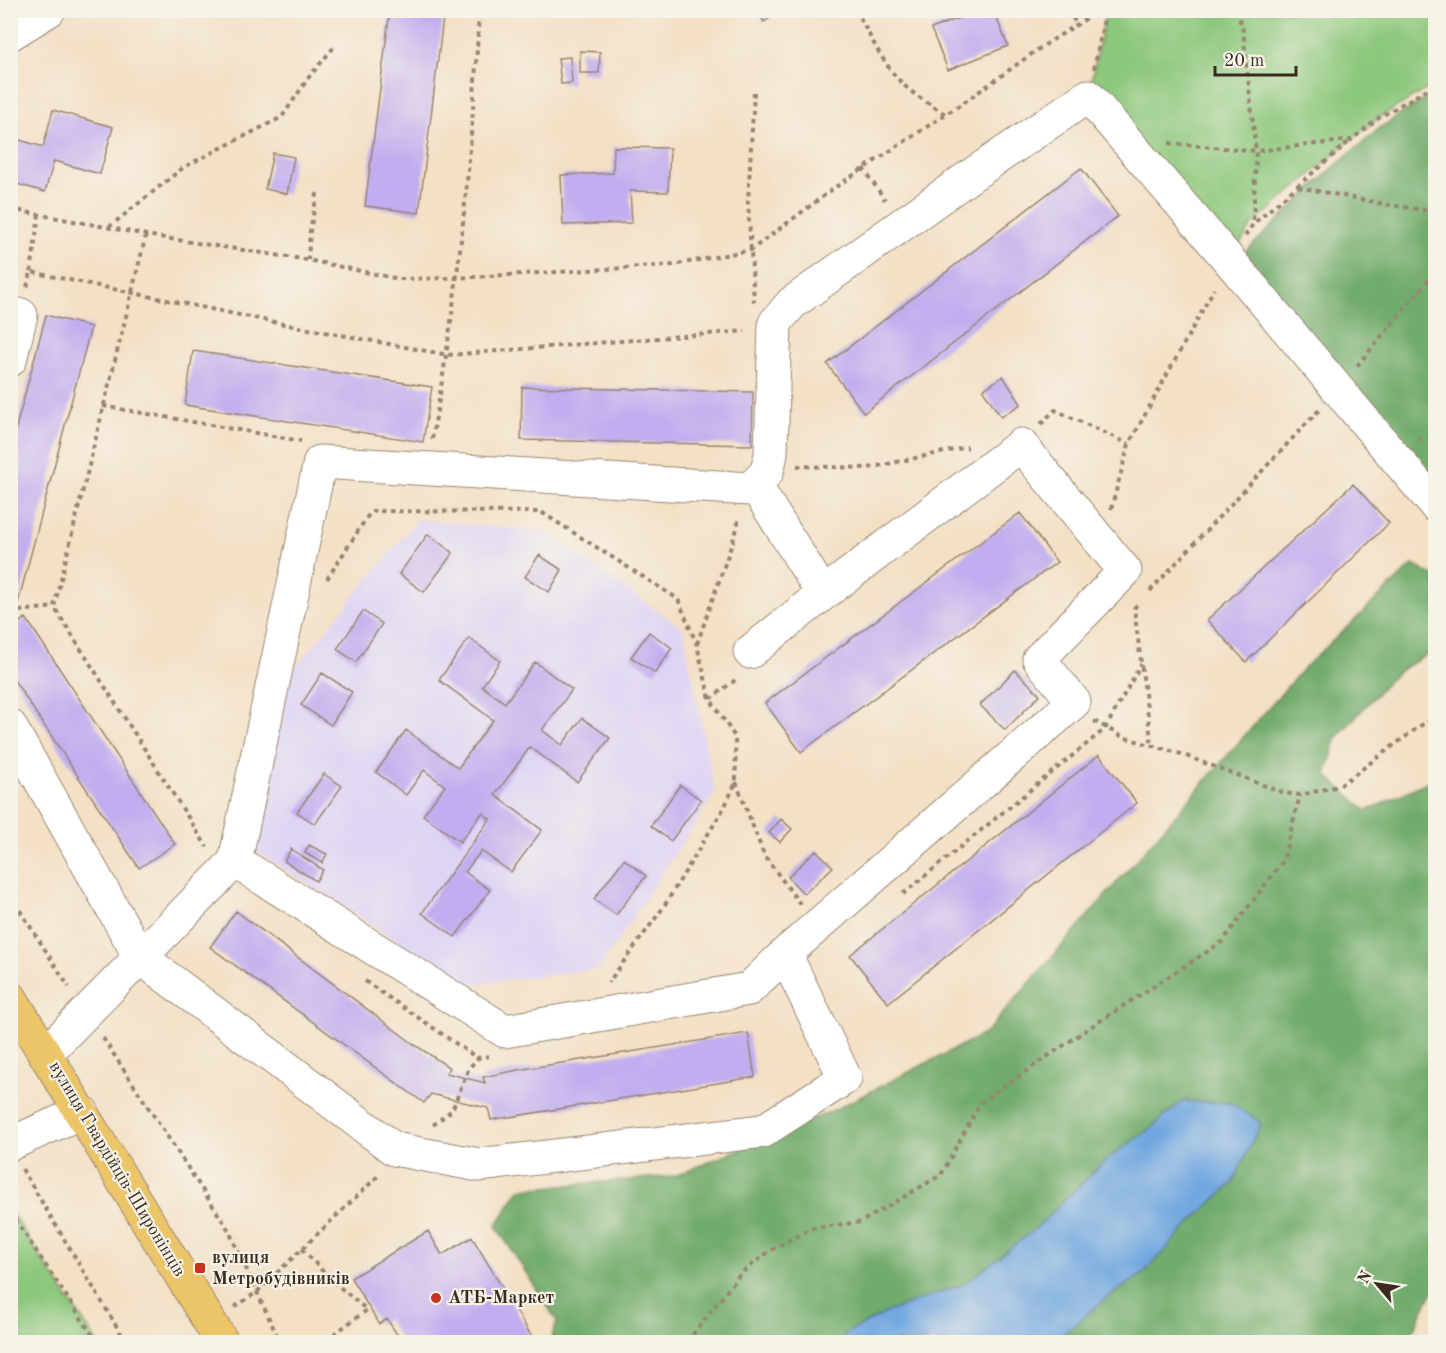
<svg xmlns="http://www.w3.org/2000/svg" width="1446" height="1353" font-family="'Old Standard TT',serif">
<style>
.built{fill:#e0d4f4}
.green{fill:#8dc87d;stroke:#64794e;stroke-width:1.5}
.forest{fill:#72ac6c;stroke:#566b45;stroke-width:1.5}
.water{fill:#72a8e0;stroke:#56697f;stroke-width:1.5}
.building{fill:#c1adef}
.lines{fill:none;stroke-linecap:round;stroke-linejoin:round}
.minor-casing{stroke:#978572;stroke-width:35}
.major-casing{stroke:#978572;stroke-width:35}
.path{stroke:#978572;stroke-width:4;stroke-dasharray:4.5 4.5;stroke-linecap:butt}
.minor{stroke:#fff;stroke-width:33}
.major{stroke:#edc569;stroke-width:33}
.poi-dot{fill:#c8321e;stroke:#f7f3e8;stroke-width:2}
.labels{text-anchor:middle;dominant-baseline:central;stroke-width:4.5;stroke-linejoin:round;paint-order:stroke}
.street-label{font-size:18px;fill:#3b2a1e;stroke:#f7f3e8}
.poi-label{font-size:18px;font-weight:bold;fill:#3b2a1e;stroke:#f7f3e8;text-anchor:start}
</style>
<rect width="100%" height="100%" fill="#f7f3e8"/>
<filter id="ink" filterUnits="userSpaceOnUse"><feTurbulence type="fractalNoise" baseFrequency=".0167" numOctaves="2"/><feDisplacementMap in="SourceGraphic" scale="12" xChannelSelector="R" yChannelSelector="G"/><feConvolveMatrix kernelMatrix="1 2 1 2 8 2 1 2 1" color-interpolation-filters="sRGB"/></filter>
<filter id="wash" filterUnits="userSpaceOnUse"><feTurbulence type="fractalNoise" baseFrequency=".008" numOctaves="4" result="noise"/><feDisplacementMap in="SourceGraphic" scale="24" xChannelSelector="R" yChannelSelector="G"/><feGaussianBlur stdDeviation="1.35" result="paint"/><feColorMatrix in="noise" values="0 0 0 0 0 0 0 0 0 0 0 0 0 0 0 0 0 1.4 0 .05"/><feComposite in="paint" operator="in"/></filter>
<g filter="url(#wash)">
<rect width="100%" height="100%" fill="#f3e0c5"/>
<path class="built" d="M 418,519 L 547,532 L 683,629 L 715,793 L 599,969 L 466,985 L 253,849 L 290,674 Z"/>
<path class="green" d="M 1106,11 L 1435,11 L 1435,84 L 1380,117 L 1351,140 L 1253,224 L 1229,260 L 1088,96 Z
M 11,1212 L 97,1342 L 11,1342 Z"/>
<path class="forest" d="M 1435,92 L 1436,490 L 1239,258 L 1333,168 L 1381,127 Z
M 1413,565 L 1435,577 L 1435,650 L 1396,673 L 1337,737 L 1326,775 L 1367,811 L 1435,778 L 1435,1287 L 1407,1342 L 550,1342 L 557,1321 L 496,1226 L 520,1189 L 675,1176 L 832,1111 L 986,1033 L 1301,671 Z"/>
<path class="water" d="M 1183,1101 L 1231,1103 L 1261,1123 L 1233,1183 L 1195,1218 L 1143,1274 L 1108,1297 L 1056,1340 L 1052,1342 L 839,1342 L 845,1334 L 887,1312 L 964,1284 L 1035,1229 L 1106,1160 L 1151,1128 Z"/>
<g id="blocks">
<path class="building" d="M 390,10 L 444,10 L 419,213 L 365,206 Z
M 757,10 L 782,10 L 764,22 Z
M 967,10 L 1014,10 L 997,19 L 1008,46 L 948,70 L 931,29 L 969,14 Z
M 580,51 L 600,52 L 599,73 L 580,73 Z
M 570,57 L 572,83 L 561,84 L 558,58 Z
M 53,110 L 113,127 L 100,174 L 54,161 L 45,192 L 10,182 L 10,137 L 43,147 Z
M 614,147 L 670,148 L 668,192 L 630,191 L 632,223 L 563,225 L 561,175 L 613,173 Z
M 273,153 L 294,157 L 287,194 L 265,189 Z
M 1081,168 L 1118,216 L 864,413 L 827,364 Z
M 46,315 L 91,327 L 18,603 L 12,601 L 16,624 L 26,618 L 175,844 L 139,868 L 10,674 L 10,450 Z
M 193,351 L 432,387 L 423,442 L 185,405 Z
M 1003,376 L 1021,404 L 1001,417 L 983,390 Z
M 522,387 L 753,392 L 752,445 L 521,440 Z
M 1353,484 L 1389,523 L 1246,662 L 1207,620 Z
M 1020,513 L 1057,562 L 801,752 L 765,703 Z
M 428,534 L 453,553 L 424,592 L 399,574 Z
M 539,555 L 562,570 L 549,592 L 525,577 Z
M 363,611 L 382,624 L 356,662 L 337,649 Z
M 649,632 L 672,648 L 655,673 L 631,657 Z
M 469,638 L 500,661 L 482,686 L 505,703 L 535,662 L 572,690 L 542,730 L 562,745 L 582,718 L 610,738 L 577,782 L 530,747 L 495,795 L 542,830 L 511,872 L 481,851 L 465,872 L 490,890 L 455,937 L 422,913 L 490,819 L 482,813 L 460,842 L 423,815 L 445,786 L 424,770 L 406,795 L 376,772 L 406,730 L 458,768 L 493,720 L 439,680 Z
M 1015,670 L 1040,695 L 1005,730 L 980,705 Z
M 322,673 L 352,692 L 331,725 L 301,705 Z
M 1099,755 L 1137,803 L 888,1003 L 850,955 Z
M 324,774 L 342,786 L 315,824 L 297,812 Z
M 680,785 L 701,800 L 671,841 L 651,826 Z
M 781,819 L 792,829 L 780,842 L 769,833 Z
M 309,845 L 327,854 L 322,863 L 305,853 Z
M 291,849 L 323,870 L 316,881 L 284,861 Z
M 816,850 L 833,867 L 804,894 L 788,877 Z
M 624,859 L 646,876 L 616,915 L 594,899 Z
M 236,911 L 415,1045 L 450,1068 L 446,1073 L 485,1083 L 483,1077 L 518,1070 L 748,1033 L 755,1077 L 491,1120 L 488,1108 L 431,1094 L 424,1103 L 210,947 Z
M 428,1231 L 442,1255 L 472,1237 L 535,1342 L 402,1342 L 387,1319 L 379,1324 L 351,1278 Z"/>
</g>
</g>
<g filter="url(#ink)">
<use href="#blocks" fill-opacity="0" stroke="#978572" stroke-width="1.5"/>
<g class="lines">
<g class="minor-casing">
<path id="minor" d="M 10,34 L 49,10
M 10,360 L 21,315
M 750,652 L 823,594
M 10,726 L 140,957 L 394,1149 L 479,1165 L 763,1131 L 845,1078 L 785,954 L 1074,702 L 1039,659 L 1125,571 L 1021,445 L 823,594 L 755,485
M 235,861 L 505,1031 L 749,989 L 785,954
M 46,1053 L 235,861 L 320,462 L 750,489 L 767,472 L 771,454 L 775,323 L 792,303 L 966,179 L 1088,96 L 1229,260 L 1436,506
M 10,1144 L 82,1112"/>
</g>
<g class="major-casing">
<path id="major" d="M 10,997 L 222,1342"/>
</g>
<path class="path" d="M 856,10 C 869,34 882,62 900,81 C 913,95 930,104 945,114
M 1068,10 L 1077,25
M 1237,10 L 1243,31 L 1256,151 L 1253,224
M 78,16 L 86,10
M 1094,69 L 1106,10
M 754,92 L 748,202 L 754,302
M 1169,143 L 1256,151 L 1351,140 L 1380,117 L 1436,84
M 863,168 L 885,200
M 1298,187 L 1384,204 L 1436,212
M 10,209 L 158,237 L 308,260 L 399,279 L 456,278 L 673,265 L 751,250 L 837,186 L 963,103 L 1040,48 L 1100,10
M 109,227 L 184,167 L 282,117 L 309,77 L 334,47
M 146,235 L 54,607 L 207,847
M 1245,236 L 1253,224 L 1351,140
M 308,260 L 310,231 L 318,189
M 31,272 L 39,214
M 27,287 L 31,272 L 298,327 L 448,355 L 745,331
M 1357,366 L 1436,271
M 103,406 L 301,441
M 1041,424 L 1055,410 L 1129,444
M 432,439 C 458,298 472,154 479,10
M 1418,439 L 1436,438
M 797,466 L 868,468 L 968,447
M 1111,509 L 1129,444 L 1214,289
M 327,579 L 371,511 L 541,512 L 678,599 L 697,645 L 710,699 L 735,737 L 736,782 L 724,808 L 663,908 L 608,983
M 1150,591 L 1319,410
M 1137,605 L 1134,608 L 1152,747
M 10,612 L 54,607
M 697,644 L 736,532 L 739,517
M 710,699 L 738,678
M 1094,721 L 1123,737 L 1181,754 L 1284,793 L 1300,795 L 1339,786 L 1420,726 L 1436,717
M 736,782 L 764,855 L 800,904
M 903,894 L 1105,729 L 1141,664
M 10,895 L 69,987
M 365,981 L 477,1058 L 489,1056
M 103,1038 L 228,1229 L 280,1342
M 433,1125 L 452,1110 L 469,1068 L 478,1058
M 22,1169 L 126,1342
M 10,1212 L 97,1342
M 302,1249 L 329,1278 L 367,1310 L 323,1342
M 235,1307 L 257,1292 L 379,1175
M 687,1342 L 740,1274 L 771,1250 L 811,1228 L 861,1222 L 941,1175 L 981,1102 L 1089,1028 L 1222,942 L 1283,861 L 1300,795"/>
<use href="#minor" class="minor"/>
<use href="#major" class="major"/>
</g>
</g>
<g class="poi-dot">
<rect x="194" y="1262" width="12" height="12" rx="3"/>
<circle cx="436" cy="1298" r="6"/>
</g>
<g class="labels">
<g class="street-label">
<text transform="translate(117 1169) rotate(59)">вулиця Гвардійців-Широнінців</text>
</g>
<g class="poi-label">
<text x="212" y="1258">вулиця<tspan x="212" dy="21">Метробудівників</tspan></text>
<text x="448" y="1298">АТБ-Маркет</text>
</g>
</g>
<rect width="1446" height="1353" fill="none" stroke="#f7f3e8" stroke-width="36"/>
<g transform="translate(1377 1284) rotate(299)" stroke="#f7f3e8" stroke-width="4.5" paint-order="stroke">
<path d="M0-4.5L10 22L0 15L-10 22Z" fill="#3b2a1e"/>
<text y="-9" font-size="16" font-weight="bold" text-anchor="middle" fill="#3b2a1e">N</text>
</g>
<path d="M1215 66v9h81v-9" fill="none" stroke="#3b2a1e" stroke-width="3"/>
<text x="1224" y="66" font-size="18" fill="#3b2a1e" stroke="#f7f3e8" stroke-width="4.5" paint-order="stroke">20 m</text>
</svg>
